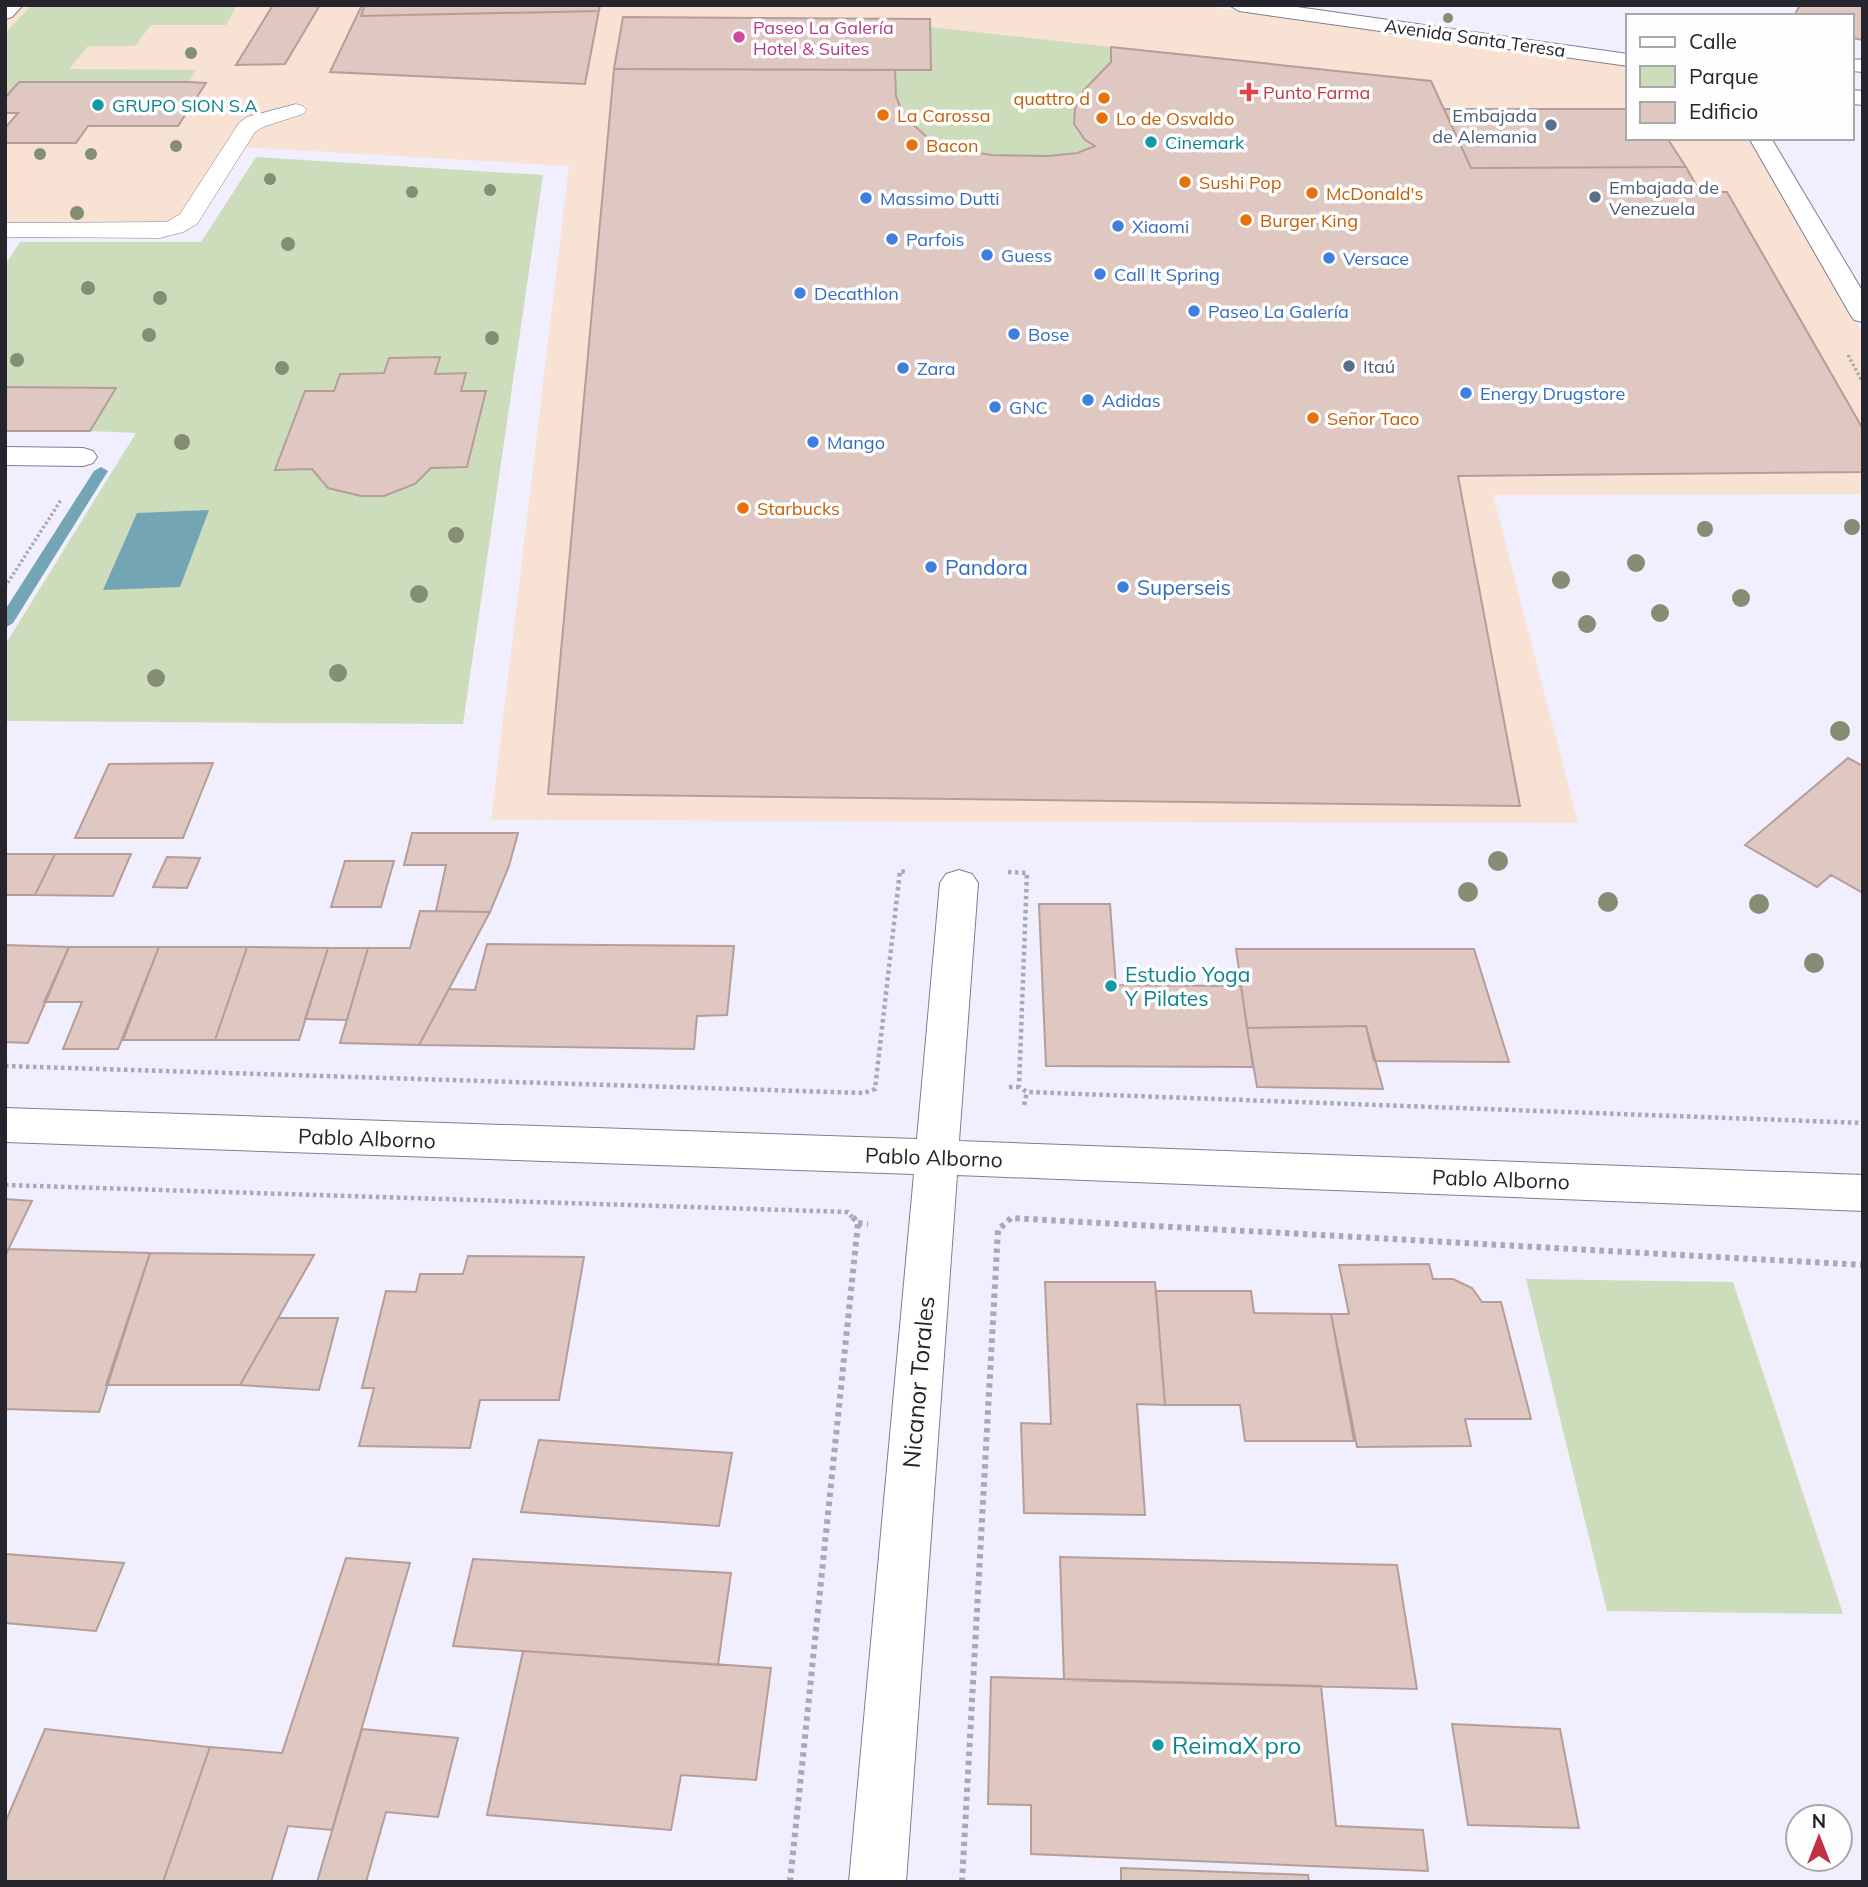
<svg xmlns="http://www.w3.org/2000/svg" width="1868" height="1887" font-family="Mulish,sans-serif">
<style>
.commercial{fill:#f7e2d4}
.green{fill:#cdddbc;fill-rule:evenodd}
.water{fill:#74a5b4}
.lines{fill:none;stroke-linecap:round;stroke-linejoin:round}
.stream{fill:#74a5b4;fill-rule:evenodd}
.building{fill:#dfc7c2;stroke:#b59e99;stroke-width:2}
.lane-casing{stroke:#817d8f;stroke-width:1}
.street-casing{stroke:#817d8f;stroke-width:2}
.primary-casing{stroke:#817d8f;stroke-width:2}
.path-far2{stroke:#aba8b5;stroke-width:3.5;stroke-dasharray:2.5 2.5;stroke-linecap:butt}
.path-far1{stroke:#aba8b5;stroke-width:4.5;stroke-dasharray:3.5 3.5;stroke-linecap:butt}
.path{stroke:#aba8b5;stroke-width:6;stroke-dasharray:4.5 4.5;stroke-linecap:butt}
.lane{fill:#fff;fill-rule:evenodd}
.street{fill:#fff;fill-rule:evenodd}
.primary{fill:#fff;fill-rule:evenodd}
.tree{fill:#848e74}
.hotel-dot{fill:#d1479c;stroke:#fefefe;stroke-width:2.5}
.health-dot{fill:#e0444e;stroke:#fefefe;stroke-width:2.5}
.food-dot{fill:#e8710a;stroke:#fefefe;stroke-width:2.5}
.culture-dot{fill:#0f9aa8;stroke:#fefefe;stroke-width:2.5}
.service-dot{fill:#5c6f8a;stroke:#fefefe;stroke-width:2.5}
.shop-dot{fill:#3f7fe0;stroke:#fefefe;stroke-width:2.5}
.labels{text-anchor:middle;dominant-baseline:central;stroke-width:7;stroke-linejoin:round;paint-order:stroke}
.far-hotel-label{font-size:18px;fill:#b23c85;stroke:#fefefe;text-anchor:start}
.far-street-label{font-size:18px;fill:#26242c;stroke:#fefefe}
.far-health-label{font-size:18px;fill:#be3a42;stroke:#fefefe;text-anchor:start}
.far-food-label{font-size:18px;fill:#c56008;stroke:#fefefe;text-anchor:start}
.far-culture-label{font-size:18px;fill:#0d838f;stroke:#fefefe;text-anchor:start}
.far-service-label{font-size:18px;fill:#4e5e75;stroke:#fefefe;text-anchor:start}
.far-shop-label{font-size:18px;fill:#366cbe;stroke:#fefefe;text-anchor:start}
.shop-label{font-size:21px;fill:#366cbe;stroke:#fefefe;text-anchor:start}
.culture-label{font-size:21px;fill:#0d838f;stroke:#fefefe;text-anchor:start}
.street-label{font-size:21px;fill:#26242c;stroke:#fefefe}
.near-street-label{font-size:24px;fill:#26242c;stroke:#fefefe}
.near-culture-label{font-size:24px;fill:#0d838f;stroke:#fefefe;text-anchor:start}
</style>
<rect width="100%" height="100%" fill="#f1eefe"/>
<path class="commercial" d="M 5,5 L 1199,5 L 1628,67 L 1628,138 L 1754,138 L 1863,334 L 1863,494 L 1493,495 L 1578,823 L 491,820 L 569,166 L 242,147 L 188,232 L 5,234 Z"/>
<path class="green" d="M 32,5 L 237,5 L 226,25 L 151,25 L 135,46 L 88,46 L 69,69 L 196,70 L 189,82 L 19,82 L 5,98 L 5,33 Z
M 930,27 L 1111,47 L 1111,62 C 1088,87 1050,120 1095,146 C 1049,165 938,163 905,118 C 895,104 896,86 895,70 L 931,70 Z
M 256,157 L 543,175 L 463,724 L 5,721 L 5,645 L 136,433 L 90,431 L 115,388 L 5,387 L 5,265 L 20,242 L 201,242 ZM 389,358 L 435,374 L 465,373 L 461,391 L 486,391 L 466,467 L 431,468 L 415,484 L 384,496 L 361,496 L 328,488 L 312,469 L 275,470 L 305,392 L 334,391 L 341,374 L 384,373 Z
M 1526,1279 L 1733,1282 L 1843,1614 L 1607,1611 Z"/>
<path class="water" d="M 209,510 L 180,587 L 103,590 L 137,513 Z"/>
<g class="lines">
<path class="stream" d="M 101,467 L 108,471 L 13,623 L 5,628 L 5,610 L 94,471 Z"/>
</g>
<path class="building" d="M 273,5 L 320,5 L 285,64 L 236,65 Z
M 362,5 L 600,5 L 585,84 L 330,72 Z
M 365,5 L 600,5 L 599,11 L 361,16 Z
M 1800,5 L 1863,5 L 1863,40 L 1852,38 L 1852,16 L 1794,16 Z
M 623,17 L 930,19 L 931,70 L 614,69 Z
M 1111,47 L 1431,81 L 1471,168 L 1686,167 L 1700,192 L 1727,192 L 1863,429 L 1863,472 L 1458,476 L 1520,806 L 548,794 L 614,69 L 895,70 L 896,96 L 904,116 L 928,138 L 965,151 L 992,155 L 1048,156 L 1077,153 L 1095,146 L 1085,140 L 1074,124 L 1075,108 L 1084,90 L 1111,62 Z
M 19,82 L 189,82 L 206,83 L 178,126 L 88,126 L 76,143 L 5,143 L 5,128 L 18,113 L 5,113 L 5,98 Z
M 1444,109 L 1628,109 L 1628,138 L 1667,138 L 1686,167 L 1471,168 Z
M 440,357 L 435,374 L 466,373 L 461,391 L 486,391 L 467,467 L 431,468 L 415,484 L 384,496 L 361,496 L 328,488 L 312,469 L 275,470 L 305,391 L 334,391 L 340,374 L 384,373 L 389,358 Z
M 5,387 L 116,388 L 90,431 L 5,431 Z
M 1848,758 L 1863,766 L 1863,893 L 1831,875 L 1817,887 L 1745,845 Z
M 213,763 L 183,838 L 75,838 L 109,764 Z
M 412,833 L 518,833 L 509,866 L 490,912 L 436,911 L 446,865 L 404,865 Z
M 5,854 L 55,854 L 35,895 L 5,895 Z
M 55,854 L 131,854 L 113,896 L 35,895 Z
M 167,857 L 200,858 L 187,888 L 153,887 Z
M 345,861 L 394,861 L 381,907 L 331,907 Z
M 1039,904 L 1110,904 L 1116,985 L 1241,986 L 1253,1067 L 1046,1066 Z
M 420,911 L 490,912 L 419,1045 L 340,1043 L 368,948 L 410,948 Z
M 487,944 L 734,946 L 727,1015 L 697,1016 L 694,1049 L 419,1045 L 449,989 L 475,990 Z
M 5,945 L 69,947 L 28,1043 L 5,1042 Z
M 69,947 L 159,947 L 118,1049 L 63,1049 L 82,1002 L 44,1002 Z
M 159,947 L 247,947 L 215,1040 L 123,1040 Z
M 247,947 L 328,948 L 299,1040 L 215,1040 Z
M 328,948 L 368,948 L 347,1020 L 305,1019 Z
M 1236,949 L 1474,949 L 1509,1062 L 1374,1061 L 1366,1026 L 1247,1028 Z
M 1366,1026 L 1383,1089 L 1257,1087 L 1247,1028 Z
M 5,1199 L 32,1201 L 5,1256 Z
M 9,1249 L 150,1253 L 99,1412 L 5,1409 L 5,1256 Z
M 150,1253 L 314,1255 L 240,1385 L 106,1385 Z
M 468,1256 L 584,1257 L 559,1400 L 480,1400 L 470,1448 L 359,1446 L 374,1388 L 362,1388 L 386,1291 L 416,1292 L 420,1274 L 463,1274 Z
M 1429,1264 L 1433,1279 L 1453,1279 L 1472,1288 L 1482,1302 L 1501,1302 L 1531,1419 L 1465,1419 L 1471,1446 L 1357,1447 L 1331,1314 L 1349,1314 L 1339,1265 Z
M 1045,1282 L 1155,1282 L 1165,1405 L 1137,1404 L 1145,1515 L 1024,1513 L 1021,1423 L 1051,1424 Z
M 1156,1291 L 1251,1291 L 1254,1313 L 1331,1314 L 1354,1441 L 1245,1441 L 1240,1405 L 1165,1405 Z
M 278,1318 L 338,1318 L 319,1390 L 240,1385 Z
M 539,1440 L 732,1453 L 719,1526 L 521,1512 Z
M 5,1554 L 124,1563 L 96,1631 L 5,1623 Z
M 1060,1557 L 1397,1565 L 1417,1689 L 1064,1680 Z
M 346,1558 L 410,1563 L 332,1830 L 288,1826 L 271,1882 L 163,1882 L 210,1747 L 282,1753 Z
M 473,1559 L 731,1573 L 718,1665 L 453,1646 Z
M 523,1651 L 771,1668 L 756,1780 L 681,1775 L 671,1830 L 487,1815 Z
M 991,1677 L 1321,1686 L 1336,1826 L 1423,1830 L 1428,1871 L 1031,1854 L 1031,1805 L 988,1804 Z
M 1452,1724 L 1560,1729 L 1579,1828 L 1468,1825 Z
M 45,1729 L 210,1747 L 163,1882 L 5,1882 L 5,1823 Z
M 362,1729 L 458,1738 L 438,1817 L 386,1812 L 366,1882 L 317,1882 Z
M 1121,1868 L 1308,1875 L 1309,1882 L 1121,1882 Z"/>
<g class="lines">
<g class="lane-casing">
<path id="lane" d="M 296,104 L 303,106 L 307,110 L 303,114 L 263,127 L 255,132 L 197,224 L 183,232 L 160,238 L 5,237 L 5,223 L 167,222 L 180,214 L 239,123 L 247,117 Z"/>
</g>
<g class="street-casing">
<path id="street" d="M 5,5 L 23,5 L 12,17 L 5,19 Z
M 1749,138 L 1771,138 L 1863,292 L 1863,322 L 1854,320 L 1850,314 Z
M 5,447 L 83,448 L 93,451 L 97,457 L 93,463 L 83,466 L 5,465 Z
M 959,870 L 972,874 L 978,883 L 959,1141 L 1863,1175 L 1863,1211 L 957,1175 L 906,1882 L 849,1882 L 914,1174 L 5,1142 L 5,1108 L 917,1139 L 940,883 L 946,874 Z"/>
</g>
<g class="primary-casing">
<path id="primary" d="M 1229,5 L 1283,5 L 1628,54 L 1628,66 L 1239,11 Z
M 1852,59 L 1863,60 L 1863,72 L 1852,71 Z
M 1852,90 L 1863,91 L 1863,105 L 1852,104 Z"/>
</g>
<path class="path-far2" d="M 1848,355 L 1863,383
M 5,587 L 61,500"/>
<path class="path-far1" d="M 1008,872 L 1027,873 L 1019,1087 L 1027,1092 L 1863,1123
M 5,1066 L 864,1093 L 875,1089 L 900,871 L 908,872
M 1009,1087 L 1019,1087
M 1024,1105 L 1027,1092
M 5,1185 L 848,1212 L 852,1217"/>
<path class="path" d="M 858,1223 L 868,1224
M 790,1882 L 858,1223 L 851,1215
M 962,1882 L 998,1230 L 1011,1218 L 1863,1265"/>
<use href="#lane" class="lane"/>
<use href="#street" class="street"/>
<use href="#primary" class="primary"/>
</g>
<g class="tree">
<circle cx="1448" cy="18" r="5"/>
<circle cx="191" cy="53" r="6"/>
<circle cx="176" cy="146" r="6"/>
<circle cx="40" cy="154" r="6"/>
<circle cx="91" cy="154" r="6"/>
<circle cx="270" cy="179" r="6"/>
<circle cx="490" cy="190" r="6"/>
<circle cx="412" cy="192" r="6"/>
<circle cx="77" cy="213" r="7"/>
<circle cx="288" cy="244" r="7"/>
<circle cx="88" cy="288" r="7"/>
<circle cx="160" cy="298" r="7"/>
<circle cx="149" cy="335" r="7"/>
<circle cx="492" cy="338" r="7"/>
<circle cx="17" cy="360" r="7"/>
<circle cx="282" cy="368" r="7"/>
<circle cx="182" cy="442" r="8"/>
<circle cx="1852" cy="527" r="8"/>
<circle cx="1705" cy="529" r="8"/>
<circle cx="456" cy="535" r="8"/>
<circle cx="1636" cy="563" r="9"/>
<circle cx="1561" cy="580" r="9"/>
<circle cx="419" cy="594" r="9"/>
<circle cx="1741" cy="598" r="9"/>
<circle cx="1660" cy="613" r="9"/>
<circle cx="1587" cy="624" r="9"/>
<circle cx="338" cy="673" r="9"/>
<circle cx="156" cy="678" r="9"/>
<circle cx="1840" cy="731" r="10"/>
<circle cx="1498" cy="861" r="10"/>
<circle cx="1468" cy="892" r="10"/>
<circle cx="1608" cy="902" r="10"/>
<circle cx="1759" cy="904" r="10"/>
<circle cx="1814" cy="963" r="10"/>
</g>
<circle class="hotel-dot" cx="739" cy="37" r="7"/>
<path class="health-dot" d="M1245.5 81.5h7v7h7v7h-7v7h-7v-7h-7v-7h7z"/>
<g class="food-dot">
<circle cx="1104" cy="98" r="7"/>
<circle cx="883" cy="115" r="7"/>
<circle cx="1102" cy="118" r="7"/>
<circle cx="912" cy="145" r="7"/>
<circle cx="1185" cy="182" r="7"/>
<circle cx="1312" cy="193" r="7"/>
<circle cx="1246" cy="220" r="7"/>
<circle cx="1313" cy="418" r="7"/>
<circle cx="743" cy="508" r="7"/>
</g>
<g class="culture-dot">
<circle cx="98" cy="105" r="7"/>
<circle cx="1151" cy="142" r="7"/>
<circle cx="1111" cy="986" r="7"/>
<circle cx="1158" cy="1745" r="7"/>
</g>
<g class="service-dot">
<circle cx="1551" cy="125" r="7"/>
<circle cx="1595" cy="197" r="7"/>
<circle cx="1349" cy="366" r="7"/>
</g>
<g class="shop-dot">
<circle cx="866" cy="198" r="7"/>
<circle cx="1118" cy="226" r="7"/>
<circle cx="892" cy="239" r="7"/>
<circle cx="987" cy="255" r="7"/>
<circle cx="1329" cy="258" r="7"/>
<circle cx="1100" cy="274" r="7"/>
<circle cx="800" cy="293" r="7"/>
<circle cx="1194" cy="311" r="7"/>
<circle cx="1014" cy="334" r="7"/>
<circle cx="903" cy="368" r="7"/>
<circle cx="1466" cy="393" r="7"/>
<circle cx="1088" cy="400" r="7"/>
<circle cx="995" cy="407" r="7"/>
<circle cx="813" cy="442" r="7"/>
<circle cx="931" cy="567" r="7"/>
<circle cx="1123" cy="587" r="7"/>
</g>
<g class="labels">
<g class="far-hotel-label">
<text x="753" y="27">Paseo La Galería<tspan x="753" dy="21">Hotel &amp; Suites</tspan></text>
</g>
<g class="far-street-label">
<text transform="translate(1475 38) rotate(8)">Avenida Santa Teresa</text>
</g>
<g class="far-health-label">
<text x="1263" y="92">Punto Farma</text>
</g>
<g class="far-food-label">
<text x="1090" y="98" text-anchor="end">quattro d</text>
<text x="897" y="115">La Carossa</text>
<text x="1116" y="118">Lo de Osvaldo</text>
<text x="926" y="145">Bacon</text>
<text x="1199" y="182">Sushi Pop</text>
<text x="1326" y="193">McDonald's</text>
<text x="1260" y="220">Burger King</text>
<text x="1327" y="418">Señor Taco</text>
<text x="757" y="508">Starbucks</text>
</g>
<g class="far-culture-label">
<text x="112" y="105">GRUPO SION S.A</text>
<text x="1165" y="142">Cinemark</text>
</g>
<g class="far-service-label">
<text x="1537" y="115" text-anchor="end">Embajada<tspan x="1537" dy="21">de Alemania</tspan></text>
<text x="1609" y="187">Embajada de<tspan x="1609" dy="21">Venezuela</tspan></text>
<text x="1363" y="366">Itaú</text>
</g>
<g class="far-shop-label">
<text x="880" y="198">Massimo Dutti</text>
<text x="1132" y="226">Xiaomi</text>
<text x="906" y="239">Parfois</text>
<text x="1001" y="255">Guess</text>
<text x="1343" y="258">Versace</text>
<text x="1114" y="274">Call It Spring</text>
<text x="814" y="293">Decathlon</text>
<text x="1208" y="311">Paseo La Galería</text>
<text x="1028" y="334">Bose</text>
<text x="917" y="368">Zara</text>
<text x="1480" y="393">Energy Drugstore</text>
<text x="1102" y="400">Adidas</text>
<text x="1009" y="407">GNC</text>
<text x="827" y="442">Mango</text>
</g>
<g class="shop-label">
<text x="945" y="567">Pandora</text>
<text x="1137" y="587">Superseis</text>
</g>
<g class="culture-label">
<text x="1125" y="974">Estudio Yoga<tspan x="1125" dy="24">Y Pilates</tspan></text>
</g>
<g class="street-label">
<text transform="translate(367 1138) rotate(2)">Pablo Alborno</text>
<text transform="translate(934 1157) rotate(2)">Pablo Alborno</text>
<text transform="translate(1501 1179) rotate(2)">Pablo Alborno</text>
</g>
<g class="near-street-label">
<text transform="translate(918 1382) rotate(-85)">Nicanor Torales</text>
</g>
<g class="near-culture-label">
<text x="1172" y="1745">ReimaX pro</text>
</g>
</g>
<rect width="1868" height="1887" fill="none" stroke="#26242c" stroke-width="14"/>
<rect x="1626" y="14" width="228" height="126" fill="#fefefe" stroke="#a8a7aa" stroke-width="2"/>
<rect x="1640" y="37" width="35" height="10" fill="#ffffff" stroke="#a8a7aa" stroke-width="2"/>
<text x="1689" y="49" font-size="21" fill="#26242c">Calle</text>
<rect x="1640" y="66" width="35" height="21" fill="#cdddbc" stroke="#a8a7aa" stroke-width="2"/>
<text x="1689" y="84" font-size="21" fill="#26242c">Parque</text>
<rect x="1640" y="102" width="35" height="21" fill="#dfc7c2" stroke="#a8a7aa" stroke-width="2"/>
<text x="1689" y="119" font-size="21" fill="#26242c">Edificio</text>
<g transform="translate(1819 1838)"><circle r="33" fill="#fefefe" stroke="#a8a7aa" stroke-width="2"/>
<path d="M0-5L12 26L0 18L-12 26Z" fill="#c13045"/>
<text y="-10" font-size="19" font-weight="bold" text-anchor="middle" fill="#26242c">N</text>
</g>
</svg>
